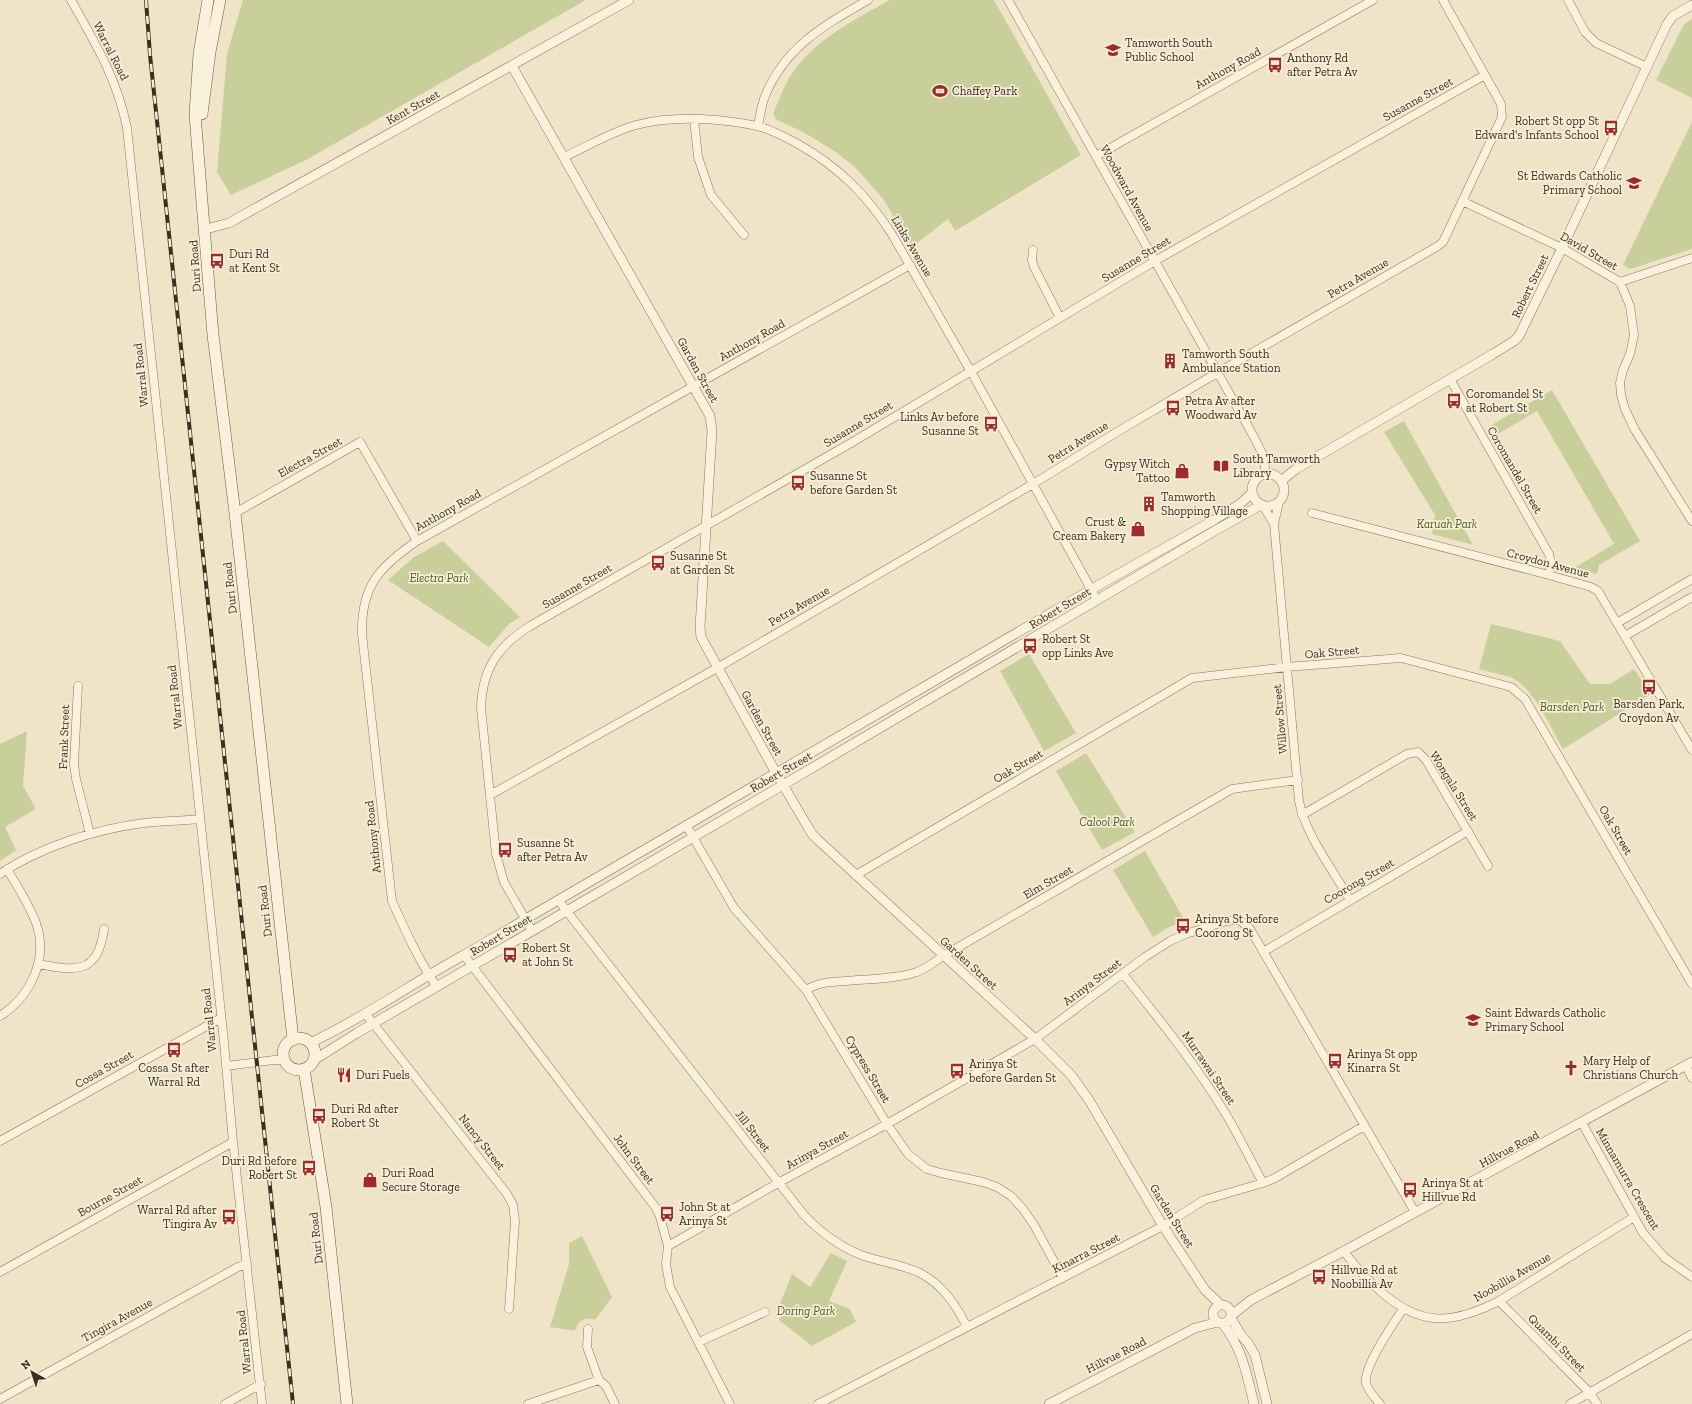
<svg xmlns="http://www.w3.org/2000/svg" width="1692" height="1404" font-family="'Zilla Slab',serif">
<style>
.green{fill:#c9cf9b}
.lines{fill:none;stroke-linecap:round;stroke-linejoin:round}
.minor-casing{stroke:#8d765c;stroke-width:9}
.tertiary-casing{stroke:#8d765c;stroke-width:10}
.secondary-casing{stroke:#6f573f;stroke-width:12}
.minor{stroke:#faf1dc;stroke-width:8}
.tertiary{stroke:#faf1dc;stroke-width:9}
.secondary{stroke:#faf1dc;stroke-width:11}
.rail-casing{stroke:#3d2e20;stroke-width:4}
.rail{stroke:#f7eed8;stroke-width:2.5;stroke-dasharray:8;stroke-linecap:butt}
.labels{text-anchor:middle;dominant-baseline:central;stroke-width:3.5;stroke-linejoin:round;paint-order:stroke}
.poi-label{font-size:12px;fill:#3d2e20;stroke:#f7eed8;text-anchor:start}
.street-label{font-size:12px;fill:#3d2e20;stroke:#f7eed8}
.park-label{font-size:12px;font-style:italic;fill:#4d5a26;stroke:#f7eed8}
</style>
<rect width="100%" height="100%" fill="#f0e4c8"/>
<path class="green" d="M 243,0 L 586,0 L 306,160 L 231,195 L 217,172 L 227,54 Z
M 890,0 L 994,0 L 1081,155 L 955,231 L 948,219 L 912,247 L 884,200 L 855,167 L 834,151 L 805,133 L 777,120 L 773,114 C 778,102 783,89 789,78 C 813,40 852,21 890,0 Z
M 1692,19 L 1692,98 L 1656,80 L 1684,24 Z
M 1692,122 L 1692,249 L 1630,269 L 1623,265 Z
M 1552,390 L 1640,541 L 1599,565 L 1597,574 L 1574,568 L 1614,544 L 1537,411 L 1496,435 L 1490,426 Z
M 1404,421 L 1473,545 L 1432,534 L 1435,515 L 1384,432 Z
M 443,541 L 520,617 L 509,624 L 489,647 L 388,580 L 414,557 Z
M 1491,624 L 1560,641 L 1590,684 L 1610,684 L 1634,669 L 1651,694 L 1563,749 C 1550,727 1534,687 1510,677 C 1500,674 1489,672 1479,669 Z
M 1029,654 L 1076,733 L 1044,751 L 1000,671 Z
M 27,731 L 23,786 L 36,809 L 5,827 L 16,850 L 0,861 L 0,744 Z
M 1086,753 L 1135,832 L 1102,850 L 1056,771 Z
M 1145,851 L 1185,921 L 1169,927 L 1153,937 L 1113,870 Z
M 582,1236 L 612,1297 L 595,1320 C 585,1316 578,1321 575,1331 L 550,1327 L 569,1264 L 569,1243 Z
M 831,1253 L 847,1261 L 829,1301 L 850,1309 L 856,1322 L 812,1346 L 779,1320 L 782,1312 L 780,1304 L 792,1274 L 810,1287 Z"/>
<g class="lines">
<g class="minor-casing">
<path id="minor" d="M 71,0 C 95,43 117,78 127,128 L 224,1042 L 233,1142 L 262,1404
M 1008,0 L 1255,439 L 1263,455 L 1266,474
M 1568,0 L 1585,32 L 1596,43 L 1647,67
M 694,119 L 698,157 L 711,195 L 744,235
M 758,126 C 760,117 761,108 764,99 C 783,48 823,26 868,0
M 1096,156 L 1373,0
M 564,157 C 588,146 611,132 636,125 C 658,119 680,118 702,119 C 720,120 739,122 757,126 C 771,129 785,137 798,144 C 839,167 868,196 893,236 L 974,377 L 1097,600
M 1462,201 L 1562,248 L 1620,282 L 1630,306 L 1634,335 L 1630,354 L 1623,370 L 1620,383 L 1621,395 L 1625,409 L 1635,430 L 1692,521
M 1033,250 L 1032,260 L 1034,267 L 1060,318
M 1620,282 L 1692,258
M 1450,379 L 1549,554 L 1551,563 L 1549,575
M 1279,502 L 1274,524 L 1299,801 C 1305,834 1333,870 1350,900
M 1263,506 L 1274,524
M 235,513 L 360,442 L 417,541
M 1312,513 L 1549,575 L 1591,587 L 1598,591 L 1692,750
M 1617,623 L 1692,579
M 1625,636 L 1692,597
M 78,686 L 74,764 L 76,779 L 90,834
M 490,795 L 717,668 L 1033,484 L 1117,432 L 1217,373 L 1438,246 L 1443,242 L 1502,117 L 1501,104 L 1443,0
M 1302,815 L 1407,754 L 1418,752 L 1426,760 L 1488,866
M 686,825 L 734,908 L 806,990 L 887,1124 L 908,1154 L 927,1169 L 941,1173 L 983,1182 L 997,1187 L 1011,1196 L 1023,1209 L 1034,1225 L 1063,1278
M 0,874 C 40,847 96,829 144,823 C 162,821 181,821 199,819
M 856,875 L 1192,678 L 1287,667 L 1401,658 L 1511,687 L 1525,699 L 1692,984
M 558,900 L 804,1215 C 820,1232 839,1246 861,1255 C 880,1262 901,1264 920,1273 C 943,1285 956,1305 967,1327
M 532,931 L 504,882 L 496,854 L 481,708 C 482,669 498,646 530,626 L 851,443 L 1160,258 L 1485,75
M 1263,952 L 1468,831
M 464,955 L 656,1208 L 660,1217 L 668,1246 L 666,1264 L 670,1287 L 730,1404
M 38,964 C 76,971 98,975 104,929
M 1123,974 C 1160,1020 1197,1066 1227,1116 C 1240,1138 1251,1161 1263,1183
M 437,987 C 419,961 405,930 392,901 L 362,634 C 361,586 379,567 417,541 L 910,265
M 806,990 C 818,982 832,982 845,981 C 867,979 896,979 917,972 C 926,968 935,962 943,956 L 1232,789 L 1298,780
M 365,1013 L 507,1194 L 513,1205 L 515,1221 L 509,1309
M 0,1016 C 30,997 49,959 36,923 C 29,904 17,886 7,869
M 226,1066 L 274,1060 L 284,1060
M 1686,1066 L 1692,1078
M 1582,1123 L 1643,1233 L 1665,1258 L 1692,1277
M 0,1141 L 221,1018
M 668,1246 L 778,1183 L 887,1124 L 1035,1039 L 1145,957 L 1170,941 L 1186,934 L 1226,921 L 1238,920 L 1242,922 L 1250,929 L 1415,1212
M 1344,1251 C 1354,1266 1366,1278 1379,1290 C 1420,1327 1451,1325 1499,1301 L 1634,1217
M 0,1272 L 233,1142
M 1499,1301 L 1590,1393 L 1597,1404
M 588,1329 L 587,1347 L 599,1380 L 606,1386 L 615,1404
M 699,1342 L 765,1312
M 0,1399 L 238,1267 L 247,1264
M 225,1404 L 261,1384
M 528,1404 L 599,1380
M 818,1404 L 1163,1226 L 1204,1200 L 1263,1183 L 1275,1178 L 1364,1126
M 1380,1404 C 1375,1398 1368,1391 1366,1383 C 1363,1367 1393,1324 1403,1309
M 1570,1404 L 1692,1334"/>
</g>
<g class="tertiary-casing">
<path id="tertiary" d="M 512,66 L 710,416 L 712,431 L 700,627 L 701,637 L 776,773 L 812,834 L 818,840 L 1035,1039 L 1071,1075 L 1089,1100 L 1163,1226 L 1205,1290 L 1221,1305
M 206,229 L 229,223 L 629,0
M1252 490a16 16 0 1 1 32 0a16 16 0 1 1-32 0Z
M 1281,481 L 1296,469 L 1493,354 L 1514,341 L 1519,336 L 1562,248 L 1667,24 L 1673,16 L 1692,5
M 310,1043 C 364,1018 412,983 464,955 L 1092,589 L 1214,520 L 1240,504 L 1252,493
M 314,1060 L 357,1033 L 783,785 L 1216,530 L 1261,505
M1213 1314a9 9 0 1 1 18 0a9 9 0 1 1-18 0Z
M 1232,1315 L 1251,1300 L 1344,1251 L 1692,1062
M 1231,1318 L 1241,1335 L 1248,1343 L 1255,1355 L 1267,1404
M 1222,1323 C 1242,1347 1247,1375 1254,1404
M 1049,1404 L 1195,1328 L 1218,1322"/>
</g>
<g class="secondary-casing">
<path id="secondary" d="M 208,0 L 199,54 L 195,114 L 201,190 L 213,335 L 235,513 L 293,1040
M 202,114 L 210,52 L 220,0
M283 1054a16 16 0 1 1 32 0a16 16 0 1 1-32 0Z
M 304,1069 L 326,1207 L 347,1404"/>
</g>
<use href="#minor" class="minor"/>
<use href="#tertiary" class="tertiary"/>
<use href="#secondary" class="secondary"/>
<g class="rail-casing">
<path id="rail" d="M 146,0 L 150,55 L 293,1404"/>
</g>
<use href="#rail" class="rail"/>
</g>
<defs>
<g id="school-bare" transform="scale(1.2)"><path d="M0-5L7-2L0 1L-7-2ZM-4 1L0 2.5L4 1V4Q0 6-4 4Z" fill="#9e2a2b" stroke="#f7eed8" stroke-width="2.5" paint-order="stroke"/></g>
<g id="bus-bare" transform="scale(1.2)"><path d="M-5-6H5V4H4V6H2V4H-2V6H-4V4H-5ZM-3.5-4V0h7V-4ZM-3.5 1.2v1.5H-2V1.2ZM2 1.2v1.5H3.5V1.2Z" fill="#9e2a2b" stroke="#f7eed8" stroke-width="2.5" paint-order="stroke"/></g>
<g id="stadium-bare" transform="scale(1.2)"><path d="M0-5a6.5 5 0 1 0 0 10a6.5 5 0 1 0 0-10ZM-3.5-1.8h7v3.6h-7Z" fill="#9e2a2b" stroke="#f7eed8" stroke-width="2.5" paint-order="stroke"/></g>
<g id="building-bare" transform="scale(1.2)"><path d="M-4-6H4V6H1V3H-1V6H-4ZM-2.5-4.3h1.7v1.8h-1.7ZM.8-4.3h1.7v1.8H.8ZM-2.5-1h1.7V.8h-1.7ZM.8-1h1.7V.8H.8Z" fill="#9e2a2b" stroke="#f7eed8" stroke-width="2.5" paint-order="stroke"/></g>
<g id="library-bare" transform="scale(1.2)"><path d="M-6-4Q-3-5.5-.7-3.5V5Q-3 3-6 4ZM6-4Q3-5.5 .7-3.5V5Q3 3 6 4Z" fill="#9e2a2b" stroke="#f7eed8" stroke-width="2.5" paint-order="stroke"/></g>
<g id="shop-bare" transform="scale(1.2)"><path d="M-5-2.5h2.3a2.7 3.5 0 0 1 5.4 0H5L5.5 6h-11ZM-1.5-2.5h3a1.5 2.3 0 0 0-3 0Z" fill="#9e2a2b" stroke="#f7eed8" stroke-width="2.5" paint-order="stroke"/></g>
<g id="church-bare" transform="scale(1.2)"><path d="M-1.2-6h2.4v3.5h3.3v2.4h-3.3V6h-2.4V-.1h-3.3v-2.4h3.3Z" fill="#9e2a2b" stroke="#f7eed8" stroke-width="2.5" paint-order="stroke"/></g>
<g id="restaurant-bare" transform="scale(1.2)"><path d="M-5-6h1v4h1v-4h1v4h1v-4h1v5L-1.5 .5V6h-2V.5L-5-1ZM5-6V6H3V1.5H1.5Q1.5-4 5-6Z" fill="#9e2a2b" stroke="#f7eed8" stroke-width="2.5" paint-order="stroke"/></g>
</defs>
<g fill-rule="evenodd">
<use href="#school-bare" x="1113" y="50"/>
<use href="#bus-bare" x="1275" y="65"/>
<use href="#stadium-bare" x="940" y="91"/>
<use href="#bus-bare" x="1611" y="128"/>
<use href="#school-bare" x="1634" y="183"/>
<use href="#bus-bare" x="217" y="261"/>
<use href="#building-bare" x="1170" y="361"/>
<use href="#bus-bare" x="1454" y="401"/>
<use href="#bus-bare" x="1173" y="408"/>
<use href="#bus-bare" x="991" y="424"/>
<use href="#library-bare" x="1221" y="466"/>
<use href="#shop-bare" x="1182" y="471"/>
<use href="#bus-bare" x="798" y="483"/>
<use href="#building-bare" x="1149" y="504"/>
<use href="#shop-bare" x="1138" y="529"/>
<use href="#bus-bare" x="658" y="563"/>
<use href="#bus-bare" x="1030" y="646"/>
<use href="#bus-bare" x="1649" y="687"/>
<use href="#bus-bare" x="505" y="850"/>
<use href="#bus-bare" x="1183" y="926"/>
<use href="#bus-bare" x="510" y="955"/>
<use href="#school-bare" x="1473" y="1020"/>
<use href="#bus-bare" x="174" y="1050"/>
<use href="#bus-bare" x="1335" y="1061"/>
<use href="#church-bare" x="1571" y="1068"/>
<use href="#bus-bare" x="957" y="1071"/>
<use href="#restaurant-bare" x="344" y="1075"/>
<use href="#bus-bare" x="319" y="1116"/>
<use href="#bus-bare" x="309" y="1168"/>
<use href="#shop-bare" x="370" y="1180"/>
<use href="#bus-bare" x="1410" y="1190"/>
<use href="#bus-bare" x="667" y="1214"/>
<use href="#bus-bare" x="229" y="1217"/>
<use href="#bus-bare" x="1319" y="1277"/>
</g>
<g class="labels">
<g class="poi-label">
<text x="1125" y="43">Tamworth South<tspan x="1125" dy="14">Public School</tspan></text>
<text x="1287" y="58">Anthony Rd<tspan x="1287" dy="14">after Petra Av</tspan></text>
<text x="952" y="91">Chaffey Park</text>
<text x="1599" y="121" text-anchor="end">Robert St opp St<tspan x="1599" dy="14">Edward's Infants School</tspan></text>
<text x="1622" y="176" text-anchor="end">St Edwards Catholic<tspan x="1622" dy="14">Primary School</tspan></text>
<text x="229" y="254">Duri Rd<tspan x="229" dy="14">at Kent St</tspan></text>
<text x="1182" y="354">Tamworth South<tspan x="1182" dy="14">Ambulance Station</tspan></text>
<text x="1466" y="394">Coromandel St<tspan x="1466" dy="14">at Robert St</tspan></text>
<text x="1185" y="401">Petra Av after<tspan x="1185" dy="14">Woodward Av</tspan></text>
<text x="979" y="417" text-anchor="end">Links Av before<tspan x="979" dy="14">Susanne St</tspan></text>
<text x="1233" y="459">South Tamworth<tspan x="1233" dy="14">Library</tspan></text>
<text x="1170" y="464" text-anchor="end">Gypsy Witch<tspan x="1170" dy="14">Tattoo</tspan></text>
<text x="810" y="476">Susanne St<tspan x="810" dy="14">before Garden St</tspan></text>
<text x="1161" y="497">Tamworth<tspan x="1161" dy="14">Shopping Village</tspan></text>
<text x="1126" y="522" text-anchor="end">Crust &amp;<tspan x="1126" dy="14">Cream Bakery</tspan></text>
<text x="670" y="556">Susanne St<tspan x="670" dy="14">at Garden St</tspan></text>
<text x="1042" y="639">Robert St<tspan x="1042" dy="14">opp Links Ave</tspan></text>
<text x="1649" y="704" text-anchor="middle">Barsden Park,<tspan x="1649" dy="14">Croydon Av</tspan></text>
<text x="517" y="843">Susanne St<tspan x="517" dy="14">after Petra Av</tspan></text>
<text x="1195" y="919">Arinya St before<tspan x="1195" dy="14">Coorong St</tspan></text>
<text x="522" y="948">Robert St<tspan x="522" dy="14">at John St</tspan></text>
<text x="1485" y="1013">Saint Edwards Catholic<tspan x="1485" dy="14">Primary School</tspan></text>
<text x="1347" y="1054">Arinya St opp<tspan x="1347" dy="14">Kinarra St</tspan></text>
<text x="1583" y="1061">Mary Help of<tspan x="1583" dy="14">Christians Church</tspan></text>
<text x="969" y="1064">Arinya St<tspan x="969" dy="14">before Garden St</tspan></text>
<text x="174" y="1068" text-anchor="middle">Cossa St after<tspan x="174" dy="14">Warral Rd</tspan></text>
<text x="356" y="1075">Duri Fuels</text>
<text x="331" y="1109">Duri Rd after<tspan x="331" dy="14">Robert St</tspan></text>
<text x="297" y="1161" text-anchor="end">Duri Rd before<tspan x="297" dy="14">Robert St</tspan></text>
<text x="382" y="1173">Duri Road<tspan x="382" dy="14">Secure Storage</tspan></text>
<text x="1422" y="1183">Arinya St at<tspan x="1422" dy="14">Hillvue Rd</tspan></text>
<text x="679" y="1207">John St at<tspan x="679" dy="14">Arinya St</tspan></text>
<text x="217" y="1210" text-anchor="end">Warral Rd after<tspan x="217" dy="14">Tingira Av</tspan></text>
<text x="1331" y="1270">Hillvue Rd at<tspan x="1331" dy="14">Noobillia Av</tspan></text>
</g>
<g class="street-label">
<text transform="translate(111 51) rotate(63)">Warral Road</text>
<text transform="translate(1228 68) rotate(-29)">Anthony Road</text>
<text transform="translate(1418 99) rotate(-29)">Susanne Street</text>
<text transform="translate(413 107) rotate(-29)">Kent Street</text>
<text transform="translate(1127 188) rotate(61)">Woodward Avenue</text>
<text transform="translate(912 246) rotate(59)">Links Avenue</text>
<text transform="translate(1589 251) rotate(30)">David Street</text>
<text transform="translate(1136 259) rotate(-31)">Susanne Street</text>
<text transform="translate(195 266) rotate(-94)">Duri Road</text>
<text transform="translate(1358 278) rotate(-30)">Petra Avenue</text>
<text transform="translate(1530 286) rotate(-64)">Robert Street</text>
<text transform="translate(752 340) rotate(-29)">Anthony Road</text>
<text transform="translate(698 370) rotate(61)">Garden Street</text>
<text transform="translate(141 375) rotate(-96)">Warral Road</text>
<text transform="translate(858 424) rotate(-31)">Susanne Street</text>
<text transform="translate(1078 442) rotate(-32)">Petra Avenue</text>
<text transform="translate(310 457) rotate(-29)">Electra Street</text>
<text transform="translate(1515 470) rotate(60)">Coromandel Street</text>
<text transform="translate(448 510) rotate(-29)">Anthony Road</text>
<text transform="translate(1548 563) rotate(15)">Croydon Avenue</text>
<text transform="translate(577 586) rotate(-30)">Susanne Street</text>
<text transform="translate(230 588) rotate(-96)">Duri Road</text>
<text transform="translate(799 606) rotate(-30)">Petra Avenue</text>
<text transform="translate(1060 608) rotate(-31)">Robert Street</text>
<text transform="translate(1332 652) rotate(-5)">Oak Street</text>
<text transform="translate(175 697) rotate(-96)">Warral Road</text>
<text transform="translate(1280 719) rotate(-95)">Willow Street</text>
<text transform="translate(762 723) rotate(61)">Garden Street</text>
<text transform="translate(64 737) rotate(-88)">Frank Street</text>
<text transform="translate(1018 766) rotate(-30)">Oak Street</text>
<text transform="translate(781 772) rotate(-30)">Robert Street</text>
<text transform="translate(1454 786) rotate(58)">Wongala Street</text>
<text transform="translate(1616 830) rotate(60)">Oak Street</text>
<text transform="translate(373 837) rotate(-96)">Anthony Road</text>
<text transform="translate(1359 881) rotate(-30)">Coorong Street</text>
<text transform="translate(1048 882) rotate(-30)">Elm Street</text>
<text transform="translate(265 911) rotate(-96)">Duri Road</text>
<text transform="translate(501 935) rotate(-31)">Robert Street</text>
<text transform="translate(969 963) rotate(42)">Garden Street</text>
<text transform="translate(1092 982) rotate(-37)">Arinya Street</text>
<text transform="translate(209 1020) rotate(-96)">Warral Road</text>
<text transform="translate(1209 1068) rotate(56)">Murrawai Street</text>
<text transform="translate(104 1069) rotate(-29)">Cossa Street</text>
<text transform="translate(868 1069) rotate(59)">Cypress Street</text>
<text transform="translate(753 1131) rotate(52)">Jill Street</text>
<text transform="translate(482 1142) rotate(52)">Nancy Street</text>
<text transform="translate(817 1149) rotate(-29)">Arinya Street</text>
<text transform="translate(1509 1149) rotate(-28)">Hillvue Road</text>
<text transform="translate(634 1159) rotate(53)">John Street</text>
<text transform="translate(1628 1179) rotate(60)">Minnamurra Crescent</text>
<text transform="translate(110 1196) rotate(-29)">Bourne Street</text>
<text transform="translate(1172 1216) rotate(58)">Garden Street</text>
<text transform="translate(316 1238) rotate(-96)">Duri Road</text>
<text transform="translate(1086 1253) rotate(-27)">Kinarra Street</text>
<text transform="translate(1512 1277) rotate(-30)">Noobillia Avenue</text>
<text transform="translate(117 1320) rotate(-29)">Tingira Avenue</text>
<text transform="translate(244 1342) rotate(-96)">Warral Road</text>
<text transform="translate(1557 1343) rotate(45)">Quambi Street</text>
<text transform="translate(1116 1355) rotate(-27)">Hillvue Road</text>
</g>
<g class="park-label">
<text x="1447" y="524">Karuah Park</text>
<text x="439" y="578">Electra Park</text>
<text x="1572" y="707">Barsden Park</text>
<text x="1107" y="822">Calool Park</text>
<text x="806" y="1311">Doring Park</text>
</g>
</g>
<g transform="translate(32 1372) rotate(321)" stroke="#f7eed8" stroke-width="3" paint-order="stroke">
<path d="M0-3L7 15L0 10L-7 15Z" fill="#3d2e20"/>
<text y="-6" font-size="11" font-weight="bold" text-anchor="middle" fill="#3d2e20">N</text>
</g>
</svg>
